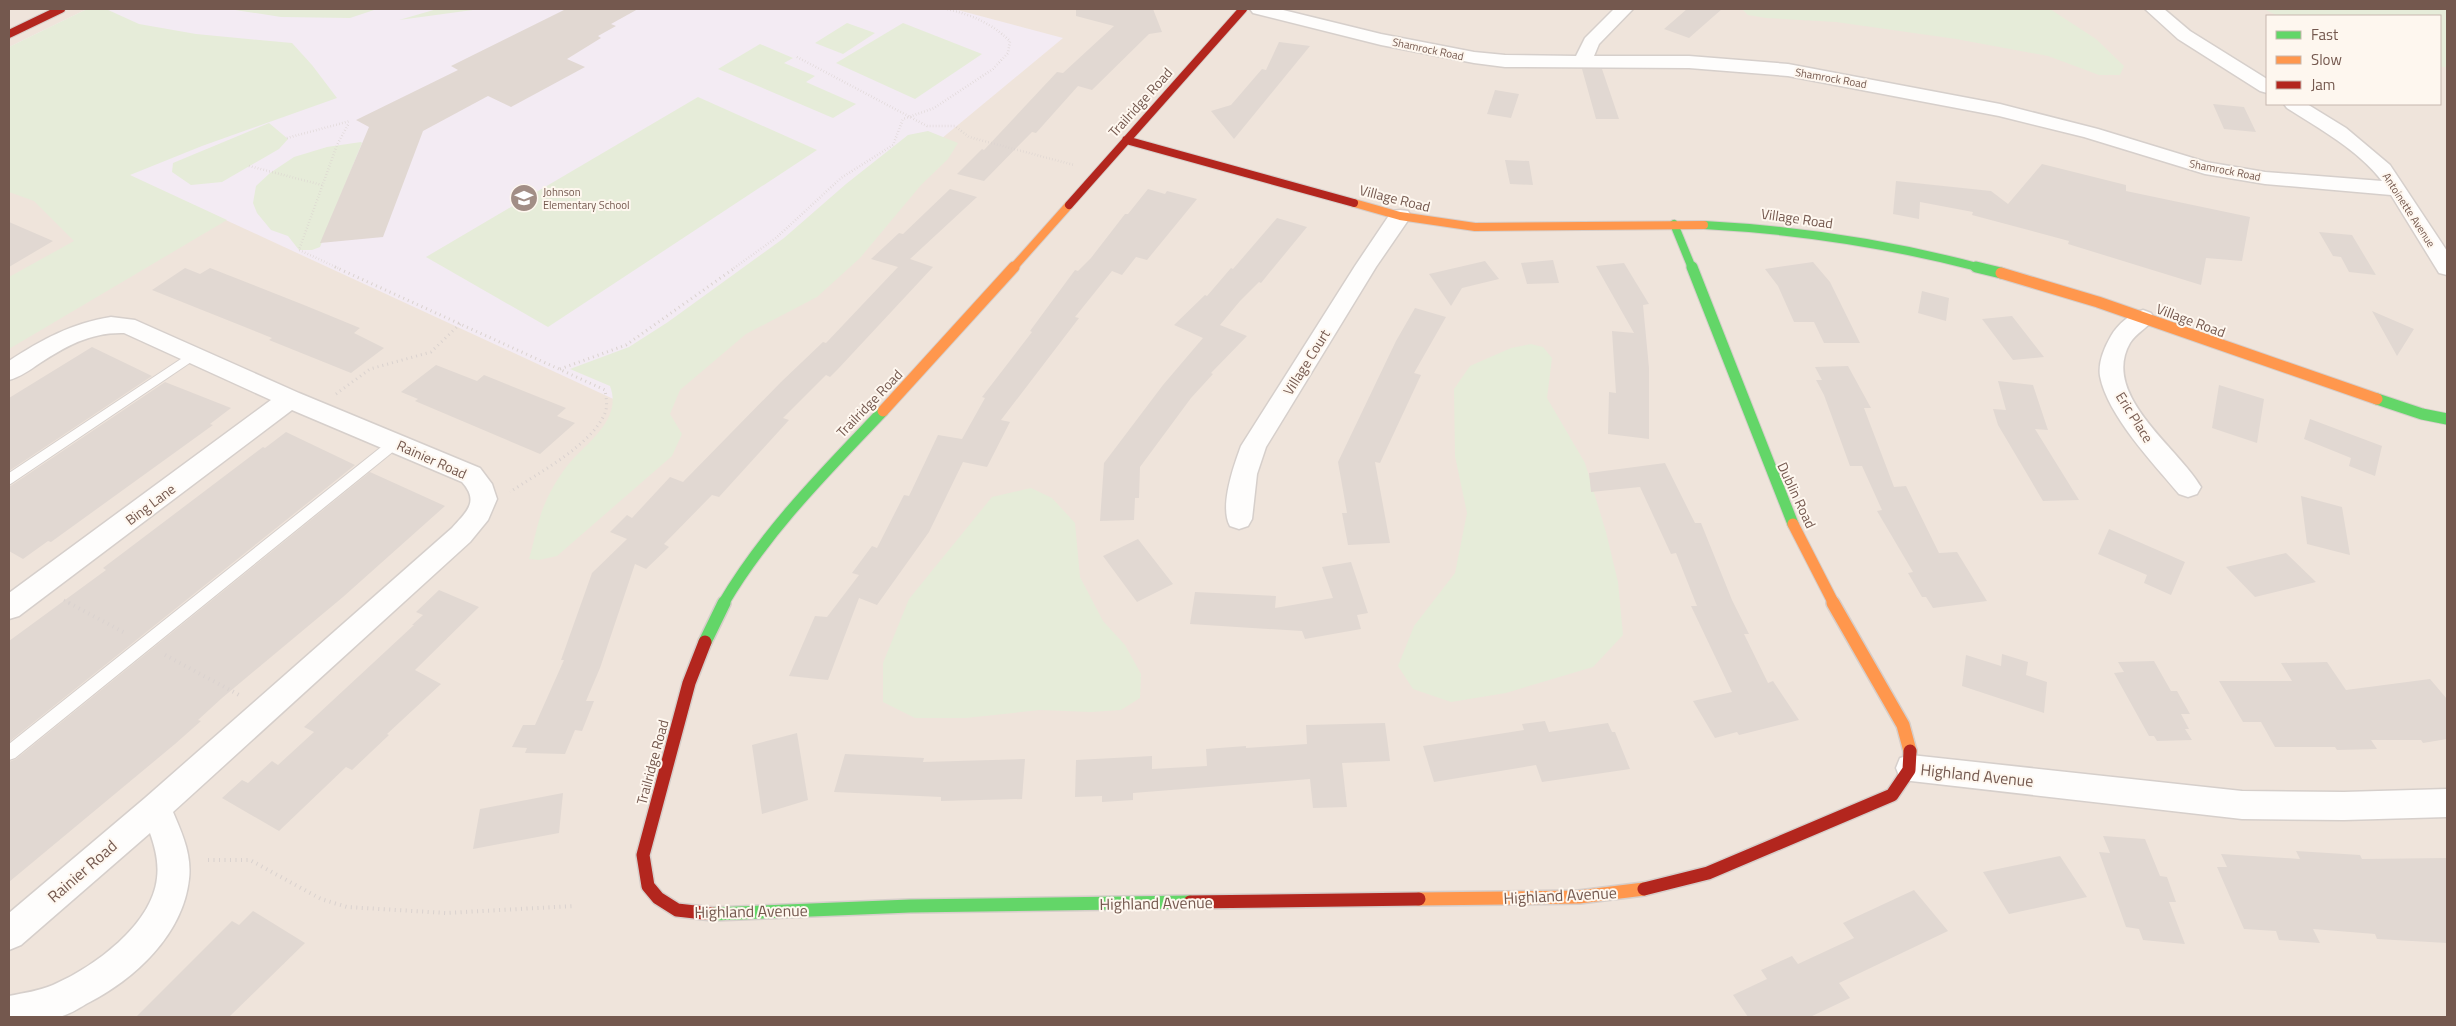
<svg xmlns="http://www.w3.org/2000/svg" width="2456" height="1026" font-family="'Titillium Web',sans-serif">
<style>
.residential{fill:#efe4db;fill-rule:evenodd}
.education{fill:#f3ebf3}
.green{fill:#e6ecd9}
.building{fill:#e1d8d2}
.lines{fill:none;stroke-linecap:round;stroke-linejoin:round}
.lane-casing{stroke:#d6cfcb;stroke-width:2}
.street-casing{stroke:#d6cfcb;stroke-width:3}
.fast-far2-casing{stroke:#d6ceca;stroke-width:10}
.fast-far1-casing{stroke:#d6ceca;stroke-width:13}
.fast-casing{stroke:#d6ceca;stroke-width:16}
.slow-far2-casing{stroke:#d6ceca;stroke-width:10}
.slow-far1-casing{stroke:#d6ceca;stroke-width:13}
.slow-casing{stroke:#d6ceca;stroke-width:16}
.jam-far1-casing{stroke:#d6ceca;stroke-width:10}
.jam-casing{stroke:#d6ceca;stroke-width:16}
.path-far2{stroke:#dad2cf;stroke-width:2.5;stroke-dasharray:0.5 2.5;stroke-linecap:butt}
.path-far1{stroke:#dad2cf;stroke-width:3;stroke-dasharray:1 4;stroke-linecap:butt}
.path{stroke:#dad2cf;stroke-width:4;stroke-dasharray:1 4.5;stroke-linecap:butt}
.lane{fill:#fefdfc;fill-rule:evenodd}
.street{fill:#fefdfc;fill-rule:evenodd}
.fast-far2{stroke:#63d668;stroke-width:8}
.fast-far1{stroke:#63d668;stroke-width:11}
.fast{stroke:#63d668;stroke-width:13}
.slow-far2{stroke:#ff974d;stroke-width:8}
.slow-far1{stroke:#ff974d;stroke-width:11}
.slow{stroke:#ff974d;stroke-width:13}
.jam-far1{stroke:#b3261e;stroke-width:8}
.jam{stroke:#b3261e;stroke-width:13}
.labels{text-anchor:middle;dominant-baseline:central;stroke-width:4;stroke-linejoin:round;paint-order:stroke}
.far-street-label{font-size:11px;fill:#74584e;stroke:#fef7ef}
.far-poi-label{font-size:11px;fill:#74584e;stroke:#fef7ef;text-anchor:start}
.street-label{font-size:14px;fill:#74584e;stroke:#fef7ef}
.near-street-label{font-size:16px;fill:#74584e;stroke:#fef7ef}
</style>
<rect width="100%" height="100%" fill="#f7f2ed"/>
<path class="residential" d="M 9,9 L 2447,9 L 2447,1017 L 9,1017 ZM 2267,16 L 2440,16 L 2440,104 L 2267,104 Z"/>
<path class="education" d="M 87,9 L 954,9 L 1063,38 L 622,403 L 9,120 L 9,47 Z"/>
<path class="green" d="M 87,9 L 106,9 L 139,24 L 196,34 L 292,43 L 312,65 L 337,98 L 202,146 L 130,175 L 227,220 L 9,349 L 9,277 L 74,241 L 34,201 L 9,192 L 9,47 Z
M 229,9 L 377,9 L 350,18 L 281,17 Z
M 437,9 L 480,9 L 399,20 Z
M 1742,9 L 2050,9 L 2096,39 L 2124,66 L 2120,75 L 2099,75 L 2048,56 L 1956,39 L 1836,22 L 1766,18 L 1748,15 Z
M 2264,9 L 2447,9 L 2447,67 L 2440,67 L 2440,16 L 2278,16 Z
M 847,23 L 875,33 L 843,54 L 815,43 Z
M 903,23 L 982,54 L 915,99 L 836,63 Z
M 760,44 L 793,58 L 784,63 L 815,76 L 806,82 L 856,104 L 833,118 L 718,69 Z
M 698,97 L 817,150 L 548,327 L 426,257 Z
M 269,123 L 288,139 L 279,149 L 222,182 L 191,185 L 172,172 L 173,163 Z
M 928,131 L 958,143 L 948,159 L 921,185 L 860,258 L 817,297 L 746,334 L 680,390 L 670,414 L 682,434 L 672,456 L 557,556 L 539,560 L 529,559 C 535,539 538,517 547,499 C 552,488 560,475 567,466 C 586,443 623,420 610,386 L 570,369 L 629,347 L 668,322 L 784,238 L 846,184 L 908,135 Z
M 361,142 L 362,143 L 320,247 L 312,250 L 299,250 L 288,236 L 271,230 L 257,213 L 253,203 L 256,186 L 270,173 L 294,157 L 327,147 Z
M 1531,344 L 1543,347 L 1552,358 L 1547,398 L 1585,463 L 1606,532 L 1618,582 L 1623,635 L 1593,667 L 1506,693 L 1451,702 L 1413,689 L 1398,666 L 1414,626 L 1455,573 L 1467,513 L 1455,456 L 1454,389 L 1470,366 L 1511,348 Z
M 1031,488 L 1052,498 L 1075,523 L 1080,577 L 1103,621 L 1125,645 L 1141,674 L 1140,698 L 1121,710 L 1091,712 L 1040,710 L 966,718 L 915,718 L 883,702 L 883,663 L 909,599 L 992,497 Z"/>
<path class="building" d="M 566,9 L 638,9 L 611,24 L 616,26 L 598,36 L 601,38 L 567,59 L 585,67 L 511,107 L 488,96 L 423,131 L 383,237 L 320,243 L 369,127 L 356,120 L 458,70 L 451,66 Z
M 1076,9 L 1153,9 L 1162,32 L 1149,34 L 1092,90 L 1078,86 L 1036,133 L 1032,132 L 984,181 L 957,174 L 982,149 L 984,150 L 1057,72 L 1063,73 L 1114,26 L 1076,16 Z
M 1687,9 L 1722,9 L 1689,38 L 1664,29 Z
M 1279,42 L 1310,46 L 1234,139 L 1211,111 L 1231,105 L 1262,69 L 1266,70 Z
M 1582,69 L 1602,69 L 1619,119 L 1596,119 Z
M 1495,90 L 1519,94 L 1511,118 L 1487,114 Z
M 2213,104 L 2244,107 L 2256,132 L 2224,129 Z
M 1505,160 L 1529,161 L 1533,185 L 1510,184 Z
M 2042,164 L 2126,185 L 2126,191 L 2250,217 L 2242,261 L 2206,258 L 2201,285 L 2068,244 L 2069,241 L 1972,215 L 1973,212 L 1920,202 L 1919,219 L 1893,214 L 1896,181 L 1991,191 L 2008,204 Z
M 950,189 L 977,197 L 910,259 L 933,267 L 838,369 L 830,377 L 826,375 L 783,418 L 789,420 L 719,497 L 712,495 L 664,544 L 669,547 L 646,569 L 635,564 L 600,668 L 586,701 L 594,701 L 582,731 L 575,730 L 565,754 L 525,753 L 527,748 L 512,747 L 523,725 L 535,725 L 564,660 L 561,660 L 592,573 L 627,539 L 610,532 L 627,515 L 632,518 L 670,477 L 683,482 L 781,382 L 823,342 L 826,343 L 898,267 L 871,259 L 899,233 L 903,234 Z
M 1148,189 L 1165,194 L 1167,191 L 1197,199 L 1147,260 L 1136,257 L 1122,275 L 1112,271 L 1075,317 L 1079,318 L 1001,420 L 1010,422 L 987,467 L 963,462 L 929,532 L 877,605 L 859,598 L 828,680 L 789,676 L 815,616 L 827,617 L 859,575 L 852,573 L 872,546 L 877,548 L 904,495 L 909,496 L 938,435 L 962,439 L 985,398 L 982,397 L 1032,332 L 1030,331 L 1075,270 L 1078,271 L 1091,258 L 1125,214 L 1128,214 Z
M 1277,218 L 1307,227 L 1261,283 L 1259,282 L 1240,301 L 1220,325 L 1247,336 L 1211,373 L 1213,374 L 1191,398 L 1140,467 L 1139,498 L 1135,498 L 1134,520 L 1100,521 L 1104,463 L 1163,385 L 1203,338 L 1174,325 L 1205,295 L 1207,296 L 1231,268 L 1233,269 Z
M 9,222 L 53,241 L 9,267 Z
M 2319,232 L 2352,235 L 2376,275 L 2349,272 L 2341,257 L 2333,256 Z
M 1553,260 L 1559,283 L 1527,284 L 1521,263 Z
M 1485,261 L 1499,279 L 1462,288 L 1451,306 L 1429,274 Z
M 1813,262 L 1830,282 L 1860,343 L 1824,343 L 1814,322 L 1794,322 L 1778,286 L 1765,269 Z
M 1624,263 L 1649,304 L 1643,305 L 1649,368 L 1649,439 L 1608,434 L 1609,392 L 1616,393 L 1612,331 L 1634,333 L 1596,266 Z
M 185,268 L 200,274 L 210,268 L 304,305 L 360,328 L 354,333 L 384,348 L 351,373 L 269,340 L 272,338 L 152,290 Z
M 1922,291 L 1949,298 L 1946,321 L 1918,313 Z
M 1415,308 L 1446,317 L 1414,373 L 1421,375 L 1380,463 L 1375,462 L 1390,543 L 1348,545 L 1342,513 L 1347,513 L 1338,462 L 1396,341 Z
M 2372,311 L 2414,329 L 2397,356 Z
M 2012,316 L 2044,357 L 2013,360 L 1982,319 Z
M 92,347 L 152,376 L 9,471 L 9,398 Z
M 436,365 L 477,381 L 484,375 L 566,408 L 557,416 L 575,423 L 540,454 L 415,401 L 418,399 L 401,392 Z
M 1848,366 L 1871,408 L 1864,408 L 1894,487 L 1906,486 L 1939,553 L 1957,552 L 1987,601 L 1933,608 L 1926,597 L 1922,597 L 1908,573 L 1913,572 L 1877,511 L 1882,510 L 1862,466 L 1850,466 L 1824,395 L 1816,380 L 1822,380 L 1815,367 Z
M 1998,381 L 2033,385 L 2048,430 L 2035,429 L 2079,500 L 2043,501 L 1998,425 L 1993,409 L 2006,410 Z
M 165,382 L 231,408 L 210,424 L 213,425 L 51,542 L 48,541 L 23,559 L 9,551 L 9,487 Z
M 2219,385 L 2264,399 L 2257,443 L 2212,428 Z
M 2310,419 L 2382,446 L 2375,476 L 2349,466 L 2351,458 L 2304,439 Z
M 286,432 L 355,465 L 9,742 L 9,641 L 106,570 L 103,568 L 263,447 L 265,448 Z
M 1665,463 L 1695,523 L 1701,523 L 1732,600 L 1749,634 L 1744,634 L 1768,683 L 1773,681 L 1799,720 L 1739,735 L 1737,732 L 1715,738 L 1693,701 L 1732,692 L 1691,606 L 1697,606 L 1676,553 L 1671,554 L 1640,487 L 1591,492 L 1589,473 Z
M 370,472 L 445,506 L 343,597 L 222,698 L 198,720 L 201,721 L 175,744 L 9,882 L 9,762 L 16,759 Z
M 2301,496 L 2342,507 L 2350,555 L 2307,544 Z
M 2109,529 L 2185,562 L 2171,595 L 2144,583 L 2147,575 L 2098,554 Z
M 1138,539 L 1173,584 L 1137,602 L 1103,556 Z
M 2286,553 L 2316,582 L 2255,597 L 2226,567 Z
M 1351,562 L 1368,613 L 1357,615 L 1361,629 L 1305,639 L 1302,631 L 1190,624 L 1195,592 L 1276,596 L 1275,608 L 1333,598 L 1322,567 Z
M 439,590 L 479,607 L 415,670 L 441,684 L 387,734 L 389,735 L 352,770 L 346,767 L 279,831 L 222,798 L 242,780 L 248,783 L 272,761 L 278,765 L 314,732 L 304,727 L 414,625 L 412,625 L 423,615 L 416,612 Z
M 2002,654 L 2028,662 L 2026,675 L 2047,682 L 2044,713 L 1962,686 L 1966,655 L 2001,666 Z
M 2154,661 L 2171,691 L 2177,691 L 2190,714 L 2181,714 L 2189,729 L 2185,729 L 2192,740 L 2157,741 L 2154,736 L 2149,736 L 2114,673 L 2124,672 L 2118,662 Z
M 2327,662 L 2346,690 L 2430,679 L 2447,699 L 2447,739 L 2423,743 L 2421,740 L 2371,740 L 2377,749 L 2337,750 L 2335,747 L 2275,747 L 2261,722 L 2243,722 L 2219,681 L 2292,681 L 2281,663 Z
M 1545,721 L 1549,732 L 1608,723 L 1612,732 L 1615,732 L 1630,769 L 1542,782 L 1536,765 L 1434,782 L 1423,746 L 1524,730 L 1522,724 Z
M 1385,723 L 1390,761 L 1342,763 L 1347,807 L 1313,808 L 1310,779 L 1133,793 L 1133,800 L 1102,802 L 1102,796 L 1075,797 L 1076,760 L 1152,756 L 1152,769 L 1207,766 L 1206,749 L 1246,746 L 1246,748 L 1307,744 L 1306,725 Z
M 797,733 L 808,800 L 762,814 L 752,745 Z
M 845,754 L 924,758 L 923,762 L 1025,759 L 1022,799 L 941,801 L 941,797 L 834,792 Z
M 563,793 L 559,833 L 473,849 L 480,809 Z
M 2103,836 L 2145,839 L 2160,876 L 2167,877 L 2176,902 L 2169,902 L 2185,944 L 2143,940 L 2139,929 L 2126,927 L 2099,852 L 2110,853 Z
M 2296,851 L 2360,855 L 2362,859 L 2447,858 L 2447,943 L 2377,939 L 2375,934 L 2313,929 L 2320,943 L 2279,940 L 2276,931 L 2244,929 L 2217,867 L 2227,867 L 2221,854 L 2300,859 Z
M 2060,856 L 2087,897 L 2009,914 L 1983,872 Z
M 1914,890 L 1948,931 L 1839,983 L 1850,998 L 1810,1017 L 1748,1017 L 1733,995 L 1767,979 L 1761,970 L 1792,956 L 1798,964 L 1854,938 L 1843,923 Z
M 253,911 L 305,943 L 229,1017 L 136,1017 L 232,921 L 239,925 Z"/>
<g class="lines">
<g class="lane-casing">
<path id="lane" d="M 193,351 L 197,352 L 199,355 L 197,358 L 9,485 L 9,473 Z
M 395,438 L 400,440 L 402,443 L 400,446 L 15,758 L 9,760 L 9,744 L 390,440 Z"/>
</g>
<g class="street-casing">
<path id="street" d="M 1250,9 L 1279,9 L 1381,34 L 1474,52 L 1505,55 L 1576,56 L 1585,38 L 1614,9 L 1633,9 L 1599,44 L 1594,56 L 1689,56 L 1788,64 L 2000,104 L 2098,129 L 2206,162 L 2265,172 L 2382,181 C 2358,150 2320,129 2287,108 L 2284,104 L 2307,104 L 2346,128 L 2390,165 L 2447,251 L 2447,275 L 2439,273 L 2391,195 L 2265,184 L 2205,174 L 2084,137 L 1999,116 L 1788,76 L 1689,68 L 1505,67 L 1474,63 L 1381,45 L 1253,13 Z
M 2145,9 L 2164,9 L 2190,31 L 2267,79 L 2267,93 L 2260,91 L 2178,39 Z
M 1400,210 L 1408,211 L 1411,216 L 1376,267 L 1266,447 L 1257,474 L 1252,519 L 1248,526 L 1239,529 L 1230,526 C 1219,507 1234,465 1241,446 L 1355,266 L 1392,211 Z
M 2143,310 L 2151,313 L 2154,318 C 2148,328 2136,333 2130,343 C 2100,395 2179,448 2201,487 L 2197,494 L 2188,497 L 2179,494 C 2154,464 2107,415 2100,376 C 2098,363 2104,348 2111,336 C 2118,324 2130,314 2143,310 Z
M 111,317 L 135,320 L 299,393 L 480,468 L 492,484 L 497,499 L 488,520 L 470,542 L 173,812 C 182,833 192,855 189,879 C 183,935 134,980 86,1004 C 78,1009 68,1015 59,1017 C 43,1020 24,1017 9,1017 L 9,996 C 24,993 39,991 53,985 C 94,967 152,925 157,878 C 159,862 155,847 150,833 L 21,945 L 9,950 L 9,913 L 145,798 L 452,528 C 466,512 480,502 462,482 L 292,410 L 19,616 L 9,619 L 9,593 L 271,400 L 124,333 C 91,332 66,346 40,363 C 30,370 20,377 9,380 L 9,361 C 41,340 72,323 111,317 Z
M 1911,755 L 2242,791 L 2344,792 L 2447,789 L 2447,817 L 2344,820 L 2242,819 L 1911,781 L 1900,778 L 1896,768 L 1900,758 Z"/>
</g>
<g class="fast-far2-casing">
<path id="fast-far2" d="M 1674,224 L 1692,268
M 1704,225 C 1798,230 1890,244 1981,268"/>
</g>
<g class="fast-far1-casing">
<path id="fast-far1" d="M 1692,267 L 1793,524
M 1976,267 L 2001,273
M 2377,399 L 2422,414 L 2447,419
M 723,604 C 766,531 825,472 883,411"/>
</g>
<g class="fast-casing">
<path id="fast" d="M 705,642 L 724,603
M 713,914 L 910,906 L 1190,902"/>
</g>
<g class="slow-far2-casing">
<path id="slow-far2" d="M 1354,203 L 1400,216 L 1475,227 L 1704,225
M 1013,268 L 1069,205"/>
</g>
<g class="slow-far1-casing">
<path id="slow-far1" d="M 2001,273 L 2098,302 L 2377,399
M 883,411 L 1014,267
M 1793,524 L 1834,604"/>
</g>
<g class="slow-casing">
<path id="slow" d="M 1833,603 L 1903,725 L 1910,751
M 1419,899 L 1579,897 L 1644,889"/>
</g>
<g class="jam-far1-casing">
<path id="jam-far1" d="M 9,34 L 61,9
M 1126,140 L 1354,203
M 1069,205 L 1243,9"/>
</g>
<g class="jam-casing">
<path id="jam" d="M 705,642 L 689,683 L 643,855 L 648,886 L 658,898 L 677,910 L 713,914
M 1644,889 L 1708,873 L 1892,795 L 1909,770 L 1910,751
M 1190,902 L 1419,899"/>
</g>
<path class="path-far2" d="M 797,57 L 927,126 L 955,126 L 969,137 L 1074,165
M 287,138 L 350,121
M 249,166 L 322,185
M 338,268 L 299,250 L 337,145 L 349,123
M 734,268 L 776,238 L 841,178 L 893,145 L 903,119 L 934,108 L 993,69 L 1008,53 L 1010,41 C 991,23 972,15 947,9"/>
<path class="path-far1" d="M 335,267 L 605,390 C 606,397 608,406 605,413 C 592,445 538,473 510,492
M 560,369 L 626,345 L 736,267
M 336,394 L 370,369 L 431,352 L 461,323
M 64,600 L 71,604"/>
<path class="path" d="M 69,603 L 127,634
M 165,655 L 241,696
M 208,860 L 250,860 L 321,899 L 347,907 L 446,913 L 574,906"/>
<use href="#lane" class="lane"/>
<use href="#street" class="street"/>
<use href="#fast-far2" class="fast-far2"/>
<use href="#fast-far1" class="fast-far1"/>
<use href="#fast" class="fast"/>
<use href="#slow-far2" class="slow-far2"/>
<use href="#slow-far1" class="slow-far1"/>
<use href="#slow" class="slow"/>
<use href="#jam-far1" class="jam-far1"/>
<use href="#jam" class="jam"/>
</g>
<defs>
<g id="school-disc" transform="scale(1.4375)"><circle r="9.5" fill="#a28e86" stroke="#fef7ef"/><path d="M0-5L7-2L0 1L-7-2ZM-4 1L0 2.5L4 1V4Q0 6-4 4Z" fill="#fff"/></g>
</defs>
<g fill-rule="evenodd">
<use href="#school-disc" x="524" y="198"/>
</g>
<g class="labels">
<g class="far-street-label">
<text transform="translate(1428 49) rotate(12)">Shamrock Road</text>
<text transform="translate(1831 78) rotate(10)">Shamrock Road</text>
<text transform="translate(2225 170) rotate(11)">Shamrock Road</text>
<text transform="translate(2409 210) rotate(57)">Antoinette Avenue</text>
</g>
<g class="far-poi-label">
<text x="543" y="192">Johnson<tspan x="543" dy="13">Elementary School</tspan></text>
</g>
<g class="street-label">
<text transform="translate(1140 102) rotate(-48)">Trailridge Road</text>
<text transform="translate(1395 198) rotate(14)">Village Road</text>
<text transform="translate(1797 218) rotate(8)">Village Road</text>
<text transform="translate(2191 320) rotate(20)">Village Road</text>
<text transform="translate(1306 362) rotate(-58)">Village Court</text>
<text transform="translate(869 403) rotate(-46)">Trailridge Road</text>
<text transform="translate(2135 417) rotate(58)">Eric Place</text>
<text transform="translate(432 459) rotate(24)">Rainier Road</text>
<text transform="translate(1797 495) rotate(65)">Dublin Road</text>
<text transform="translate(150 504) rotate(-37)">Bing Lane</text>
<text transform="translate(652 762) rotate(-75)">Trailridge Road</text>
</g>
<g class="near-street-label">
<text transform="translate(1977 775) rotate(6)">Highland Avenue</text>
<text transform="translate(82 871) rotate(-41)">Rainier Road</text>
<text transform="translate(1560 895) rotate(-3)">Highland Avenue</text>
<text transform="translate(1156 903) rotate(-1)">Highland Avenue</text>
<text transform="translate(751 911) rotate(-1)">Highland Avenue</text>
</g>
</g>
<rect width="2456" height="1026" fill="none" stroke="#74584e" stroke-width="20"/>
<rect x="2266" y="15" width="175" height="90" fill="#fef7ef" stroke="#c7b7af"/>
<rect x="2276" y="31" width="25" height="8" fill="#63d668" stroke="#c7b7af"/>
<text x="2311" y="40" font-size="15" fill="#74584e">Fast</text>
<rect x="2276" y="56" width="25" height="8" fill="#ff974d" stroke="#c7b7af"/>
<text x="2311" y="65" font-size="15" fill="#74584e">Slow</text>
<rect x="2276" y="81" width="25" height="8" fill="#b3261e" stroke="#c7b7af"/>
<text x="2311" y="90" font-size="15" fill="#74584e">Jam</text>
</svg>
